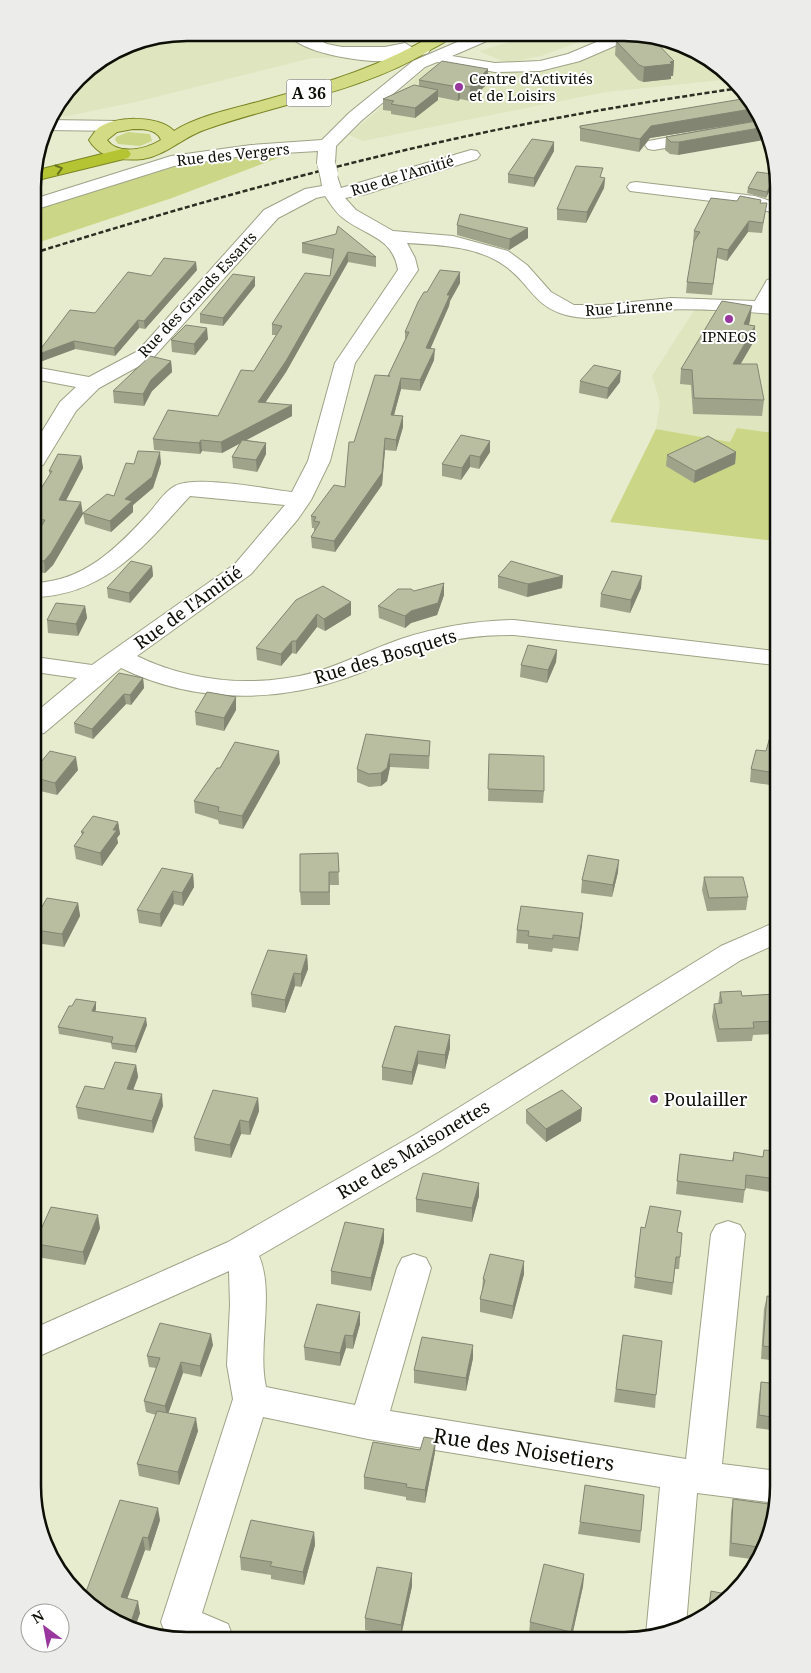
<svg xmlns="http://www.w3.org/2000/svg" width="811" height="1673" font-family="'Noto Serif',serif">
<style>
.built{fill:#dee5bf}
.green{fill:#cbd786}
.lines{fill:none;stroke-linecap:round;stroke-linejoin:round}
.minor-casing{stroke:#9ea387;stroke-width:2}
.major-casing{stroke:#7a8423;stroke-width:2}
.highway-casing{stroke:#7a8423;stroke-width:2}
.minor{fill:#fff;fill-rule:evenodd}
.major{fill:#d3dc85;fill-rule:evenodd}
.highway{fill:#b5c433;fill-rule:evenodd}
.rail{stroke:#2c2e22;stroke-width:2.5;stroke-dasharray:5 2.5;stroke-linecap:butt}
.minor-bridge-casing{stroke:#9ea387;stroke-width:19;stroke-linecap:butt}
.minor-bridge{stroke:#fff;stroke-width:18}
.wall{fill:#9fa38a}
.shaded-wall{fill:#828571}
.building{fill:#b9bea1;stroke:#828571}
.oneway{stroke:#69721e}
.poi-dot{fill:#99379e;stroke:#fff;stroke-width:2}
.labels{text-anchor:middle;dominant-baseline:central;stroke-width:4;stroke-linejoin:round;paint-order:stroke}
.far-poi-label{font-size:15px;fill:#0d0e05;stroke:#fff;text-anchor:start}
.far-street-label{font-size:15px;fill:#0d0e05;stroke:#fff}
.shield{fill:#fff;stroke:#565650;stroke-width:1}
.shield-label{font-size:16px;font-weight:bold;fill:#0d0e05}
.street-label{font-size:18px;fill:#0d0e05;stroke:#fff}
.poi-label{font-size:18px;fill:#0d0e05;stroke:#fff;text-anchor:start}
.near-street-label{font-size:21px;fill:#0d0e05;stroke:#fff}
.rim{fill:none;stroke:#0d0e05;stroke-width:2.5}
</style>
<rect width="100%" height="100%" fill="#e7ecce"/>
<path class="built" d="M 187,33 L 403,34 L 392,47 L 354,57 L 312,58 L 140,101 L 68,116 L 50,117 L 85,71 L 128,44 Z
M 532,35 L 598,35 L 541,56 L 511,62 L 502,61 L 479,51 Z
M 618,35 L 654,35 L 726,71 L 732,79 L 606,92 L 363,141 L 349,135 L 426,69 L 447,64 L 495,70 L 555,60 Z
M 774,284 L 774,433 L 737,428 L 730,442 L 656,429 L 660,402 L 652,376 L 698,304 L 760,307 Z"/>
<path class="green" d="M 128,132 L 150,134 L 152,141 L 140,146 L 118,144 L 115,140 L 116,137 Z
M 283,156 L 172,198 L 34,244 L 34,208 L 195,161 Z
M 737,428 L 774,433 L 775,541 L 610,522 L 656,429 L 730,442 Z"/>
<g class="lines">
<g class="minor-casing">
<path id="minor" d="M 287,33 L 306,33 L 327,44 L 342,47 L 385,47 L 405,43 L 413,48 L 422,45 L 428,47 L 430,50 L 428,53 C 417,57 405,60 394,61 C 368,63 302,55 287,33 Z
M 476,34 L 498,34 L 496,37 L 452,56 L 495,63 L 540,61 L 568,54 L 613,35 L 635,35 L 633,38 L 580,61 L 540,71 L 495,72 L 437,62 L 425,67 L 361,121 L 336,146 L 335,163 L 332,167 L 320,167 L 317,163 L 318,151 L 251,155 L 174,166 L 34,210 L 34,199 L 171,156 L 251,145 L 322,140 L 349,113 L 413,61 Z
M 48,120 L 118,121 L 124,122 L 127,126 L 124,130 L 118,131 L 47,130 L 45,130 Z
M 762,120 L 766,130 L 654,150 L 648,149 L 645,145 L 648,141 L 654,140 Z
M 471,150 L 477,151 L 480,155 L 477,159 L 366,194 L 345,198 L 356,210 L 393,231 L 453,236 L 508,251 L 527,265 L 551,292 L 574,305 L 602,305 L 671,298 L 755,301 L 767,280 L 774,278 L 774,314 C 735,311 695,308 656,310 C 626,312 596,323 566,315 C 533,306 530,283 505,266 C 478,246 439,245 407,243 L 415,258 L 418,270 L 355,363 L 330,461 L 311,500 L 298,519 L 251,574 L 137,656 C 192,683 257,688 316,672 C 345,663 372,649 401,639 C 438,627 475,621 514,620 L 775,651 L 775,665 L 514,635 C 486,635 458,637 431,646 C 402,654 375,668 346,678 C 273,704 191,702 121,668 L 44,733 L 35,735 L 35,713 L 77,678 L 35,672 L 35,657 L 92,665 L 235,564 L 285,505 L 190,496 C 145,545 106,595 35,597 L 35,583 C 84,581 117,548 149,513 C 156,505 165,491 175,486 C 196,475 267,489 292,492 L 308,461 L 335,363 L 398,270 C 393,237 366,236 343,218 C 335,212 331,204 325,196 L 316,198 L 278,218 L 152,359 L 99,388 L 76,411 L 43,465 L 35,467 L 35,443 L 60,402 L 76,387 L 34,379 L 34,367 L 89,377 L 138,351 L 264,210 L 305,189 L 322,186 L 320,174 L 323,170 L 335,170 L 341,188 Z
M 636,182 L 755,196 L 773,202 L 773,213 L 752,206 L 630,191 L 627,187 L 630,183 Z
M 776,922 L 776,944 L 741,960 L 438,1152 L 259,1256 C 275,1293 257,1347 266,1387 L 355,1405 L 397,1268 L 402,1258 L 414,1254 L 426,1258 L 431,1268 L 390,1411 L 686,1459 L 711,1234 L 716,1225 L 728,1221 L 740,1225 L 745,1234 L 722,1464 L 778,1471 L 777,1503 L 697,1493 L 686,1625 L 664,1635 L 646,1635 L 660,1487 L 368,1439 L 263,1417 L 202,1613 L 228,1624 L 233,1637 L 172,1638 L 166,1635 L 161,1622 L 233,1399 L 227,1365 L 230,1305 L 229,1271 L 37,1357 L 37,1327 L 228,1242 L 416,1134 L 721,946 Z"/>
</g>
<g class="major-casing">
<path id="major" d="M 435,34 L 454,34 C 449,41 439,45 432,49 C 363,92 279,103 204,130 C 182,138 166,155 143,159 C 123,161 100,159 89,140 C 91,137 94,133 96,130 C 112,115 159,115 174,131 C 200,114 242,107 272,98 C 329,82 384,65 435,34 ZM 133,129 C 143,129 157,129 161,140 C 146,149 119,156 107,140 L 117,132 Z"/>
</g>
<g class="highway-casing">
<path id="highway" d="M 122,149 L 128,150 L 131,154 L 128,158 L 34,181 L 34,171 Z"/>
</g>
<use href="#minor" class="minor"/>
<use href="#major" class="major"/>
<use href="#highway" class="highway"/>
<path class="rail" d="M 34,253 C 178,208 324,167 472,135 C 561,116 650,101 740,88"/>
<g class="minor-bridge-casing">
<path id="minor-bridge" d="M 326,163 L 329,174"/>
</g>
<use href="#minor-bridge" class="minor-bridge"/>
</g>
<path class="wall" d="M 332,33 L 363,34 L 341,39 Z
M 616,41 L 674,61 L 673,76 L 671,76 L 671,79 L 643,82 L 638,80 L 615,55 Z
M 704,60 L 726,71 L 731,76 L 720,76 Z
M 488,69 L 488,83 L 470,101 L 460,99 L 458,101 L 438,97 L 438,100 L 415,118 L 391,114 L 391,111 L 383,110 L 383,99 L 419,86 L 419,80 Z
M 758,109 L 762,120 L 650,138 L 639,152 L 580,141 L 580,126 Z
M 762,120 L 678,155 L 670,154 L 665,150 L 666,137 Z
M 554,151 L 534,187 L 508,183 L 508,174 Z
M 773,174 L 773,183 L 766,198 L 747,193 L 748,188 Z
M 602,178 L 605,178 L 604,188 L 586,223 L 557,220 L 557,209 Z
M 737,201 L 761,203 L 765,214 L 762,233 L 748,232 L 727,261 L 717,258 L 712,295 L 686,293 L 687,282 L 694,242 L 693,242 L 694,231 Z
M 457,225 L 528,238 L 509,250 L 457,235 Z
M 302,243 L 376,257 L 376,267 L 348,262 L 286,372 L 265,402 L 292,416 L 246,440 L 266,443 L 266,454 L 257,472 L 233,468 L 232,457 L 240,443 L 222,453 L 202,451 L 200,454 L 154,450 L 153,439 L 218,416 L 254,371 L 276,335 L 272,335 L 272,324 L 330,276 L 332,259 L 302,253 Z
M 197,270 L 145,329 L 139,328 L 115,356 L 75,349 L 37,363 L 95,313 L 151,276 Z
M 460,283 L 450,301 L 449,306 L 430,348 L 434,360 L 420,391 L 401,389 L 394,415 L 403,416 L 403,427 L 396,451 L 385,450 L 382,485 L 335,552 L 312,548 L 311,537 L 314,532 L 314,528 L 312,528 L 311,516 L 345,487 L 354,442 L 388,376 L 405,341 L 405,332 L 427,292 Z
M 255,286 L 223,326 L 200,323 L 200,314 Z
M 750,321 L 749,324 L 754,341 L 740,364 L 764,400 L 762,416 L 693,414 L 691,385 L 680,384 L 681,369 Z
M 208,339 L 195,355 L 172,352 L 171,340 Z
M 171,361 L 172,372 L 152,391 L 144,406 L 114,403 L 113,391 Z
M 580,381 L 620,382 L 607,399 L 579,393 Z
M 490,441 L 490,452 L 479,469 L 470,467 L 461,480 L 442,476 L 442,464 Z
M 736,452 L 735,464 L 694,483 L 666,466 L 667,455 Z
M 81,456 L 83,468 L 66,500 L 83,514 L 53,565 L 45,573 L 35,572 L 35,537 L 38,531 L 35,531 L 35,498 L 50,475 L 49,471 Z
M 161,463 L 153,488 L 133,505 L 133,512 L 111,532 L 85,524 L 83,513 L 114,496 Z
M 152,566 L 153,576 L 130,603 L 108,598 L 107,588 Z
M 498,576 L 563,576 L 562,588 L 527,597 L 498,588 Z
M 641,588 L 630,613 L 600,607 L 601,594 Z
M 414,591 L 444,595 L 437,615 L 411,623 L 405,628 L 379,618 L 378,606 Z
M 296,600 L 351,615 L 325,631 L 317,627 L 296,654 L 292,653 L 281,666 L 257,660 L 256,648 Z
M 85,606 L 87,618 L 78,636 L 48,633 L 47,620 Z
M 557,650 L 556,662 L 547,683 L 520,677 L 521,665 Z
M 143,678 L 144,688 L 131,705 L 126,704 L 93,739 L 75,733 L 74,723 Z
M 236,710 L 224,731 L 196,725 L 195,712 Z
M 775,719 L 776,786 L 750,782 L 751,769 L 766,751 Z
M 366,734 L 430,741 L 429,769 L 390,767 L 387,781 L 381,786 L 369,787 L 357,782 L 357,769 Z
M 489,754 L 544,791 L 543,803 L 488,801 Z
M 280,763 L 243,829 L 219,824 L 218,820 L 195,813 L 194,801 L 220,768 Z
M 36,768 L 78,770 L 57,795 L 36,790 Z
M 118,822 L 120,834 L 117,838 L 118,843 L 102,866 L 76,859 L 74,846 L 82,835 L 81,832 Z
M 338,853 L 339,885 L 330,885 L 330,905 L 301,905 L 300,892 Z
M 618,872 L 612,897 L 581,893 L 582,880 Z
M 193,874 L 194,887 L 183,906 L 174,904 L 161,927 L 139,923 L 137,910 Z
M 704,877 L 748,897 L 746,910 L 707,911 L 702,890 Z
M 78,903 L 80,916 L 64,947 L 36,943 L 36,917 Z
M 583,913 L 578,951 L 553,948 L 552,952 L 528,949 L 528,944 L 516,943 L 517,930 Z
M 307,955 L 308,969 L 301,987 L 295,986 L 285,1013 L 252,1007 L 251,994 Z
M 720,992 L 742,996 L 776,994 L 776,1034 L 753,1035 L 752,1041 L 717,1042 L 712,1017 L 714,1004 L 718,1004 Z
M 96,1002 L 96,1009 L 95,1011 L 147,1025 L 136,1053 L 112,1049 L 111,1043 L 59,1034 L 58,1027 L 72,1006 Z
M 395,1026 L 450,1048 L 445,1069 L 418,1064 L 412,1085 L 382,1080 L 382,1067 Z
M 136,1065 L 138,1077 L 133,1090 L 163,1106 L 153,1133 L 78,1119 L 76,1107 L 104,1089 Z
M 258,1098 L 259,1111 L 250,1135 L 241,1134 L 231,1158 L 195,1151 L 194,1138 Z
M 526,1110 L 581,1121 L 546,1142 L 526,1123 Z
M 777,1151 L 777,1193 L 745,1188 L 743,1203 L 676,1194 L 680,1154 L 732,1161 L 734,1152 L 762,1157 Z
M 479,1183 L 479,1196 L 472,1222 L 416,1212 L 416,1199 Z
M 679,1223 L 677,1232 L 680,1257 L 679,1269 L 675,1269 L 672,1295 L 634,1288 L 641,1227 L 645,1228 Z
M 100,1228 L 85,1265 L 37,1257 L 37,1238 Z
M 384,1229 L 384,1242 L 371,1291 L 331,1284 L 331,1271 Z
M 524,1274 L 512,1319 L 480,1312 L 480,1299 L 482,1290 L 483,1279 Z
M 767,1296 L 777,1297 L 778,1361 L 761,1359 L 764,1309 Z
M 360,1312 L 360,1324 L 353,1349 L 346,1348 L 340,1366 L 305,1360 L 304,1347 Z
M 623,1335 L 656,1395 L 655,1408 L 614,1402 Z
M 213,1345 L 201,1377 L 183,1373 L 168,1413 L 198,1431 L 179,1485 L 139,1476 L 137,1464 L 156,1415 L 146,1412 L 144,1401 L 156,1368 L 149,1367 L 147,1356 Z
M 473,1358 L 466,1391 L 414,1383 L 414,1370 Z
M 761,1382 L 778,1384 L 778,1431 L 756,1428 L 759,1395 Z
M 435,1452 L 425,1503 L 406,1500 L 406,1497 L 364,1489 L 364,1477 Z
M 733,1499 L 767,1545 L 758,1560 L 729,1556 L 731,1512 Z
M 160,1520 L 150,1551 L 145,1550 L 127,1599 L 140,1613 L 135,1627 L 85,1602 L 83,1600 Z
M 580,1522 L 641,1531 L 640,1543 L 578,1534 Z
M 314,1532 L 315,1545 L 304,1585 L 271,1579 L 271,1575 L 241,1570 L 240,1557 Z
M 584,1574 L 583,1586 L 572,1636 L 535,1636 L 529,1634 L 530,1622 Z
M 412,1586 L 401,1636 L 365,1630 L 365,1618 Z
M 711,1591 L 710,1615 L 707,1616 L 709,1604 Z"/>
<path class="shaded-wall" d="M 187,32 L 201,33 L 121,49 L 128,44 Z
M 340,33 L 363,34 L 341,39 Z
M 674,61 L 673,76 L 671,76 L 671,79 L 643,82 L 644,67 Z
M 488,69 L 488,83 L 470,101 L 470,87 Z
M 460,85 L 460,99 L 458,101 L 458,87 Z
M 438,90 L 438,100 L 415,118 L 415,108 Z
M 757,108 L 762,120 L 650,138 L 639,152 L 640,139 L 651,126 Z
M 765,127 L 770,139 L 678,155 L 679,142 Z
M 554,142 L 554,151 L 534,187 L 534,178 Z
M 605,178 L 604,188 L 586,223 L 587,212 Z
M 773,179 L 773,183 L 766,198 L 767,192 Z
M 749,221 L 748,232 L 727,261 L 728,250 Z
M 528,228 L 528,238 L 509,250 L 510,239 Z
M 348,252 L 348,262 L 286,372 L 259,412 L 258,402 Z
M 196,262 L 197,270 L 145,329 L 144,321 Z
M 460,272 L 460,283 L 450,301 L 449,306 L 426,359 L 426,348 L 447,295 Z
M 255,277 L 255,286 L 223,326 L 223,318 Z
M 752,306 L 750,321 L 742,339 L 744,324 Z
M 138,320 L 139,328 L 115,356 L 114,348 Z
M 755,326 L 754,341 L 732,379 L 733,364 Z
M 207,328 L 208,339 L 195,355 L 194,344 Z
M 74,341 L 75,349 L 37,363 L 36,355 Z
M 435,349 L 434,360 L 420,391 L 420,380 Z
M 171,361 L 172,372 L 152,391 L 144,406 L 143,394 L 151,380 Z
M 621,371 L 620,382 L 607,399 L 608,388 Z
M 401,378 L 401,389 L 391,426 L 391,415 Z
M 37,401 L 39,412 L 35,417 L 34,404 Z
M 292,405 L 292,416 L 222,453 L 221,442 Z
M 403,416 L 403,427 L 396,451 L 396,440 Z
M 385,438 L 385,450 L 382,485 L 335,552 L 334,541 Z
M 201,440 L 202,451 L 200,454 L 199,443 Z
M 490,441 L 490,452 L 479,469 L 480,457 Z
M 266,443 L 266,454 L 257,472 L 256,460 Z
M 160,452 L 161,463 L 153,488 L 133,505 L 133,512 L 111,532 L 110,521 Z
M 736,452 L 735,464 L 694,483 L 695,471 Z
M 470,455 L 470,467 L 461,480 L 462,468 Z
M 81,456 L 83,468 L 60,512 L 59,500 Z
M 81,502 L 83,514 L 53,565 L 45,573 L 44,561 Z
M 152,566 L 153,576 L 130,603 L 129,593 Z
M 563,576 L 562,588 L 527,597 L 528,584 Z
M 642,576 L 641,588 L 630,613 L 631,600 Z
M 444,583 L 444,595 L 437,615 L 411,623 L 405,628 L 405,616 Z
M 351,602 L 351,615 L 325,631 L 324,619 Z
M 85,606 L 87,618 L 78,636 L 76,624 Z
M 317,614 L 317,627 L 296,654 L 296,641 Z
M 292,641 L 292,653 L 281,666 L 281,654 Z
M 557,650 L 556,662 L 547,683 L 548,670 Z
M 143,678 L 144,688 L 131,705 L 130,695 Z
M 124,694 L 126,704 L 93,739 L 92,729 Z
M 236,697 L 236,710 L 224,731 L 224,718 Z
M 279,751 L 280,763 L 243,829 L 242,816 Z
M 390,754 L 390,767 L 387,781 L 381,786 L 381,773 Z
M 76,757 L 78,770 L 57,795 L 55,783 Z
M 118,822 L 120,834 L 117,838 L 118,843 L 102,866 L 100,853 Z
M 619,860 L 618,872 L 612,897 L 613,885 Z
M 193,874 L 194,887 L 183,906 L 182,893 Z
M 173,891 L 174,904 L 161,927 L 160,914 Z
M 78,903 L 80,916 L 64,947 L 62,934 Z
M 583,913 L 582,926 L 578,951 L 579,938 Z
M 307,955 L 308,969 L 301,987 L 301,974 Z
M 294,973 L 295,986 L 285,1013 L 285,1000 Z
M 96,1002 L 96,1009 L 93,1017 L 92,1011 Z
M 146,1018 L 147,1025 L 136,1053 L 135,1046 Z
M 450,1035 L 450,1048 L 445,1069 L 445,1055 Z
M 418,1051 L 418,1064 L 412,1085 L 412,1072 Z
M 136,1065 L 138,1077 L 129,1101 L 127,1089 Z
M 162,1094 L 163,1106 L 153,1133 L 152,1121 Z
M 258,1098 L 259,1111 L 250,1135 L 249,1122 Z
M 582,1108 L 581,1121 L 546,1142 L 546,1129 Z
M 240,1120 L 241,1134 L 231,1158 L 230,1145 Z
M 479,1183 L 479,1196 L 472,1222 L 472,1208 Z
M 98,1215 L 100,1228 L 85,1265 L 83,1252 Z
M 384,1229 L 384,1242 L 371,1291 L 371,1278 Z
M 524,1261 L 524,1274 L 512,1319 L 513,1306 Z
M 360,1312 L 360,1324 L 353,1349 L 353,1336 Z
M 211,1334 L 213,1345 L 201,1377 L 200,1366 Z
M 345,1335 L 346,1348 L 340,1366 L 340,1353 Z
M 473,1345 L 473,1358 L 466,1391 L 466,1378 Z
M 181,1362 L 183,1373 L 167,1417 L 165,1406 Z
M 196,1418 L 198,1431 L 179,1485 L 178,1472 Z
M 436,1439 L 435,1452 L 425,1503 L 425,1490 Z
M 158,1508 L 160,1520 L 150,1551 L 148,1538 Z
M 314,1532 L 315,1545 L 304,1585 L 303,1572 Z
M 143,1537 L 145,1550 L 123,1610 L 121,1597 Z
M 412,1573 L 412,1586 L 401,1636 L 401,1625 Z
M 584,1574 L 583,1586 L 572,1636 L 571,1636 Z
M 138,1601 L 140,1613 L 135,1627 L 131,1625 L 131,1622 Z"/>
<path class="building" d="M 647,38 L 653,39 L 674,61 L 670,62 L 672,64 L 644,67 L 639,65 L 616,41 Z
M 442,61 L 488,69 L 470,87 L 460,85 L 458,87 L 419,80 Z
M 414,85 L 438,90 L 415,108 L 391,104 L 394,101 L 383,99 Z
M 748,98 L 757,108 L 651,126 L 640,139 L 580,128 L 580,126 Z
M 762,120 L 765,127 L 679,142 L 671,142 L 666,137 Z
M 532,139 L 554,142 L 534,178 L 508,174 Z
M 576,166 L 603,168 L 600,177 L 605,178 L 587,212 L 557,209 Z
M 757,172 L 773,174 L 773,179 L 767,192 L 748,188 Z
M 740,196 L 761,200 L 760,203 L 767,203 L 763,223 L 749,221 L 728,250 L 718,248 L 713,284 L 687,282 L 694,241 L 700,232 L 694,231 L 711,198 L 737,201 Z
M 460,214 L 528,228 L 510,239 L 457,225 Z
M 338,226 L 376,257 L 348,252 L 286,361 L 258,402 L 292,405 L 221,442 L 201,440 L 199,443 L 153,439 L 168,410 L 218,416 L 241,370 L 254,371 L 282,326 L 272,324 L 305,273 L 330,276 L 334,249 L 302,243 L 336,234 Z
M 164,258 L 196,262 L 144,321 L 138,320 L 114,348 L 74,341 L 36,355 L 70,310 L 95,313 L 128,272 L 151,276 Z
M 440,270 L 460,272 L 447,295 L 450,295 L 426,348 L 435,349 L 420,380 L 401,378 L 391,415 L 403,416 L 396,440 L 385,438 L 382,473 L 334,541 L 311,537 L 320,522 L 314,521 L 316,517 L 311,516 L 334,485 L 345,487 L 349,442 L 354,442 L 375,375 L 390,376 L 388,376 L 409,332 L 405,332 L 418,302 L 424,292 L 427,292 Z
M 233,274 L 255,277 L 223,318 L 200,314 Z
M 722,301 L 752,306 L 744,324 L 755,326 L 733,364 L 757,364 L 764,400 L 694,398 L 692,370 L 681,369 Z
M 186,325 L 207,328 L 194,344 L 171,340 Z
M 150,356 L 171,361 L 151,380 L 143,394 L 113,391 Z
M 594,365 L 621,371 L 608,388 L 580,381 Z
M 461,435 L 490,441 L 480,457 L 470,455 L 462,468 L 442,464 Z
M 708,436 L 736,452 L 695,471 L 667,455 Z
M 242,440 L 266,443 L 256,460 L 232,457 Z
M 138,451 L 160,452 L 152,477 L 125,499 L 132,501 L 110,521 L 83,513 L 107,494 L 114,496 L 126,463 L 134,464 Z
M 58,454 L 81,456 L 59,500 L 81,502 L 51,553 L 44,561 L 35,560 L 35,537 L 45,520 L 35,519 L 35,498 L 52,471 L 49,471 Z
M 131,561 L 152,566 L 129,593 L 107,588 Z
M 511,561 L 563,576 L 528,584 L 498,576 Z
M 612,571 L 642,576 L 631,600 L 601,594 Z
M 444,583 L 438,603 L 411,611 L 405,616 L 378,606 L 398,589 L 411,589 L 414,591 Z
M 323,586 L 351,602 L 324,619 L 317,614 L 296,641 L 292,641 L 281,654 L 256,648 L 296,600 Z
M 56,603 L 85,606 L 76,624 L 47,620 Z
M 528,645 L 557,650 L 548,670 L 521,665 Z
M 119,673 L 143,678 L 130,695 L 124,694 L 92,729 L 74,723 Z
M 207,692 L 236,697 L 224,718 L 195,712 Z
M 775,719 L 775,773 L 751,769 L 756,750 L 766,751 Z
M 366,734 L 430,741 L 429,756 L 390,754 L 387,768 L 381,773 L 369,774 L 357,769 Z
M 235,742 L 279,751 L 242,816 L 218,811 L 219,807 L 194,801 L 217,768 L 220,768 Z
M 50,751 L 76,757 L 55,783 L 36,778 L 36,768 Z
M 489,754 L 544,756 L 544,791 L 488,789 Z
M 93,816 L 118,822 L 113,830 L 117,830 L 100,853 L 74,846 L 84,832 L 81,832 Z
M 338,853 L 339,872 L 329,872 L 329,892 L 300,892 L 300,854 Z
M 588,855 L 619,860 L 613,885 L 582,880 Z
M 162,868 L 193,874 L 182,893 L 173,891 L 160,914 L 137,910 Z
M 704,877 L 743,877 L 748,897 L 709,898 Z
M 47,898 L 78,903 L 62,934 L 36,930 L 36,917 Z
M 521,906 L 583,913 L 579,938 L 553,935 L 553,939 L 528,936 L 529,931 L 517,930 Z
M 268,950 L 307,955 L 301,974 L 294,973 L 285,1000 L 251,994 Z
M 741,991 L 742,996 L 776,994 L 776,1021 L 753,1022 L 754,1028 L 719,1029 L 714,1004 L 722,1003 L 720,992 Z
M 76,999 L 96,1002 L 92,1011 L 146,1018 L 135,1046 L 111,1043 L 113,1037 L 58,1027 L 69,1006 L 72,1006 Z
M 395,1026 L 450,1035 L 445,1055 L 418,1051 L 412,1072 L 382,1067 Z
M 115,1062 L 136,1065 L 127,1089 L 162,1094 L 152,1121 L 76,1107 L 85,1086 L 104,1089 Z
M 213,1090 L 258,1098 L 249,1122 L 240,1120 L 230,1145 L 194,1138 Z
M 562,1090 L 582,1108 L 546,1129 L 526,1110 Z
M 764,1150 L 777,1151 L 777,1179 L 746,1175 L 745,1190 L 677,1181 L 680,1154 L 733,1161 L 734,1152 L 763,1157 Z
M 423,1173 L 479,1183 L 472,1208 L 416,1199 Z
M 650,1206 L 681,1211 L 677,1232 L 682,1233 L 680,1257 L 676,1257 L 673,1283 L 635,1277 L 641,1227 L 645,1228 Z
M 51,1207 L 98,1215 L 83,1252 L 37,1244 L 37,1238 Z
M 345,1222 L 384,1229 L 371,1278 L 331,1271 Z
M 490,1254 L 524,1261 L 513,1306 L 480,1299 L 485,1280 L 483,1279 Z
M 767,1296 L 777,1297 L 778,1348 L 763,1346 Z
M 317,1304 L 360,1312 L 353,1336 L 345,1335 L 340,1353 L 304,1347 Z
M 160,1323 L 211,1334 L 200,1366 L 181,1362 L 165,1406 L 144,1401 L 160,1358 L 147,1356 Z
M 623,1335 L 662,1341 L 656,1395 L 616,1389 Z
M 422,1337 L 473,1345 L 466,1378 L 414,1370 Z
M 761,1382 L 778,1384 L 778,1418 L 759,1415 Z
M 157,1411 L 196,1418 L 178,1472 L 137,1464 Z
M 424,1437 L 436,1439 L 425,1490 L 406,1487 L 407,1484 L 364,1477 L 373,1442 L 420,1450 Z
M 585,1485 L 644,1495 L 641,1531 L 580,1522 Z
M 733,1499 L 776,1505 L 767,1545 L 765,1548 L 731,1543 Z
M 120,1500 L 158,1508 L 148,1538 L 143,1537 L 121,1597 L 138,1601 L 131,1622 L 123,1621 L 85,1602 L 83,1600 Z
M 251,1520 L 314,1532 L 303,1572 L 270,1566 L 272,1562 L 240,1557 Z
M 544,1564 L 584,1574 L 571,1632 L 530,1622 Z
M 377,1567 L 412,1573 L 401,1625 L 365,1618 Z
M 711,1591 L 731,1595 L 708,1615 Z"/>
<defs><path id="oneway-chevron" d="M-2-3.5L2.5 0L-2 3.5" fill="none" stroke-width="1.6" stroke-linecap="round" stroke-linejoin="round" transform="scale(1.25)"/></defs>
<use class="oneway" href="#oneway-chevron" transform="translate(59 169) rotate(-16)"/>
<g class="poi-dot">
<circle cx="459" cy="87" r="5"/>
<circle cx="729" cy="319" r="5"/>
<circle cx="654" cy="1099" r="5"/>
</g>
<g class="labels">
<g class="far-poi-label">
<text x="469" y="78">Centre d'Activités<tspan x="469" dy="17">et de Loisirs</tspan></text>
<text x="729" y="336" text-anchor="middle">IPNEOS</text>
</g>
<g class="far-street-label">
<text transform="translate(233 154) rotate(-6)">Rue des Vergers</text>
<text transform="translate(402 175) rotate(-17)">Rue de l'Amitié</text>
<text transform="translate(197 294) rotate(-47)">Rue des Grands Essarts</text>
<text transform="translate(629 307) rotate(-4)">Rue Lirenne</text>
</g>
<rect class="shield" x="286.5" y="79.5" width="45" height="27" rx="4"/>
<g class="shield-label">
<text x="309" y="93">A 36</text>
</g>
<g class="street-label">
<text transform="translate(188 607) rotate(-36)">Rue de l'Amitié</text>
<text transform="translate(385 656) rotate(-17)">Rue des Bosquets</text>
<text transform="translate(413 1149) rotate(-31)">Rue des Maisonettes</text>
</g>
<g class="poi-label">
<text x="664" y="1099">Poulailler</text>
</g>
<g class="near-street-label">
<text transform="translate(524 1449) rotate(9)">Rue des Noisetiers</text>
</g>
</g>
<path d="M0 0H811V1673H0ZM187 41H624A146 146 0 0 1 770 187V1486A146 146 0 0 1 624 1632H187A146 146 0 0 1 41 1486V187A146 146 0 0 1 187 41Z" fill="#ececeb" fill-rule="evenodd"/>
<path class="rim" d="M187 41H624A146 146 0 0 1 770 187V1486A146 146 0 0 1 624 1632H187A146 146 0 0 1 41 1486V187A146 146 0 0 1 187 41Z"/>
<g transform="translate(45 1628) rotate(328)"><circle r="24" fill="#ffffff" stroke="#9e9f9b"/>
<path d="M0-4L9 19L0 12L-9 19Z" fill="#99379e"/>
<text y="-8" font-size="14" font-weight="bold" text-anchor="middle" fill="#0d0e05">N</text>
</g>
</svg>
